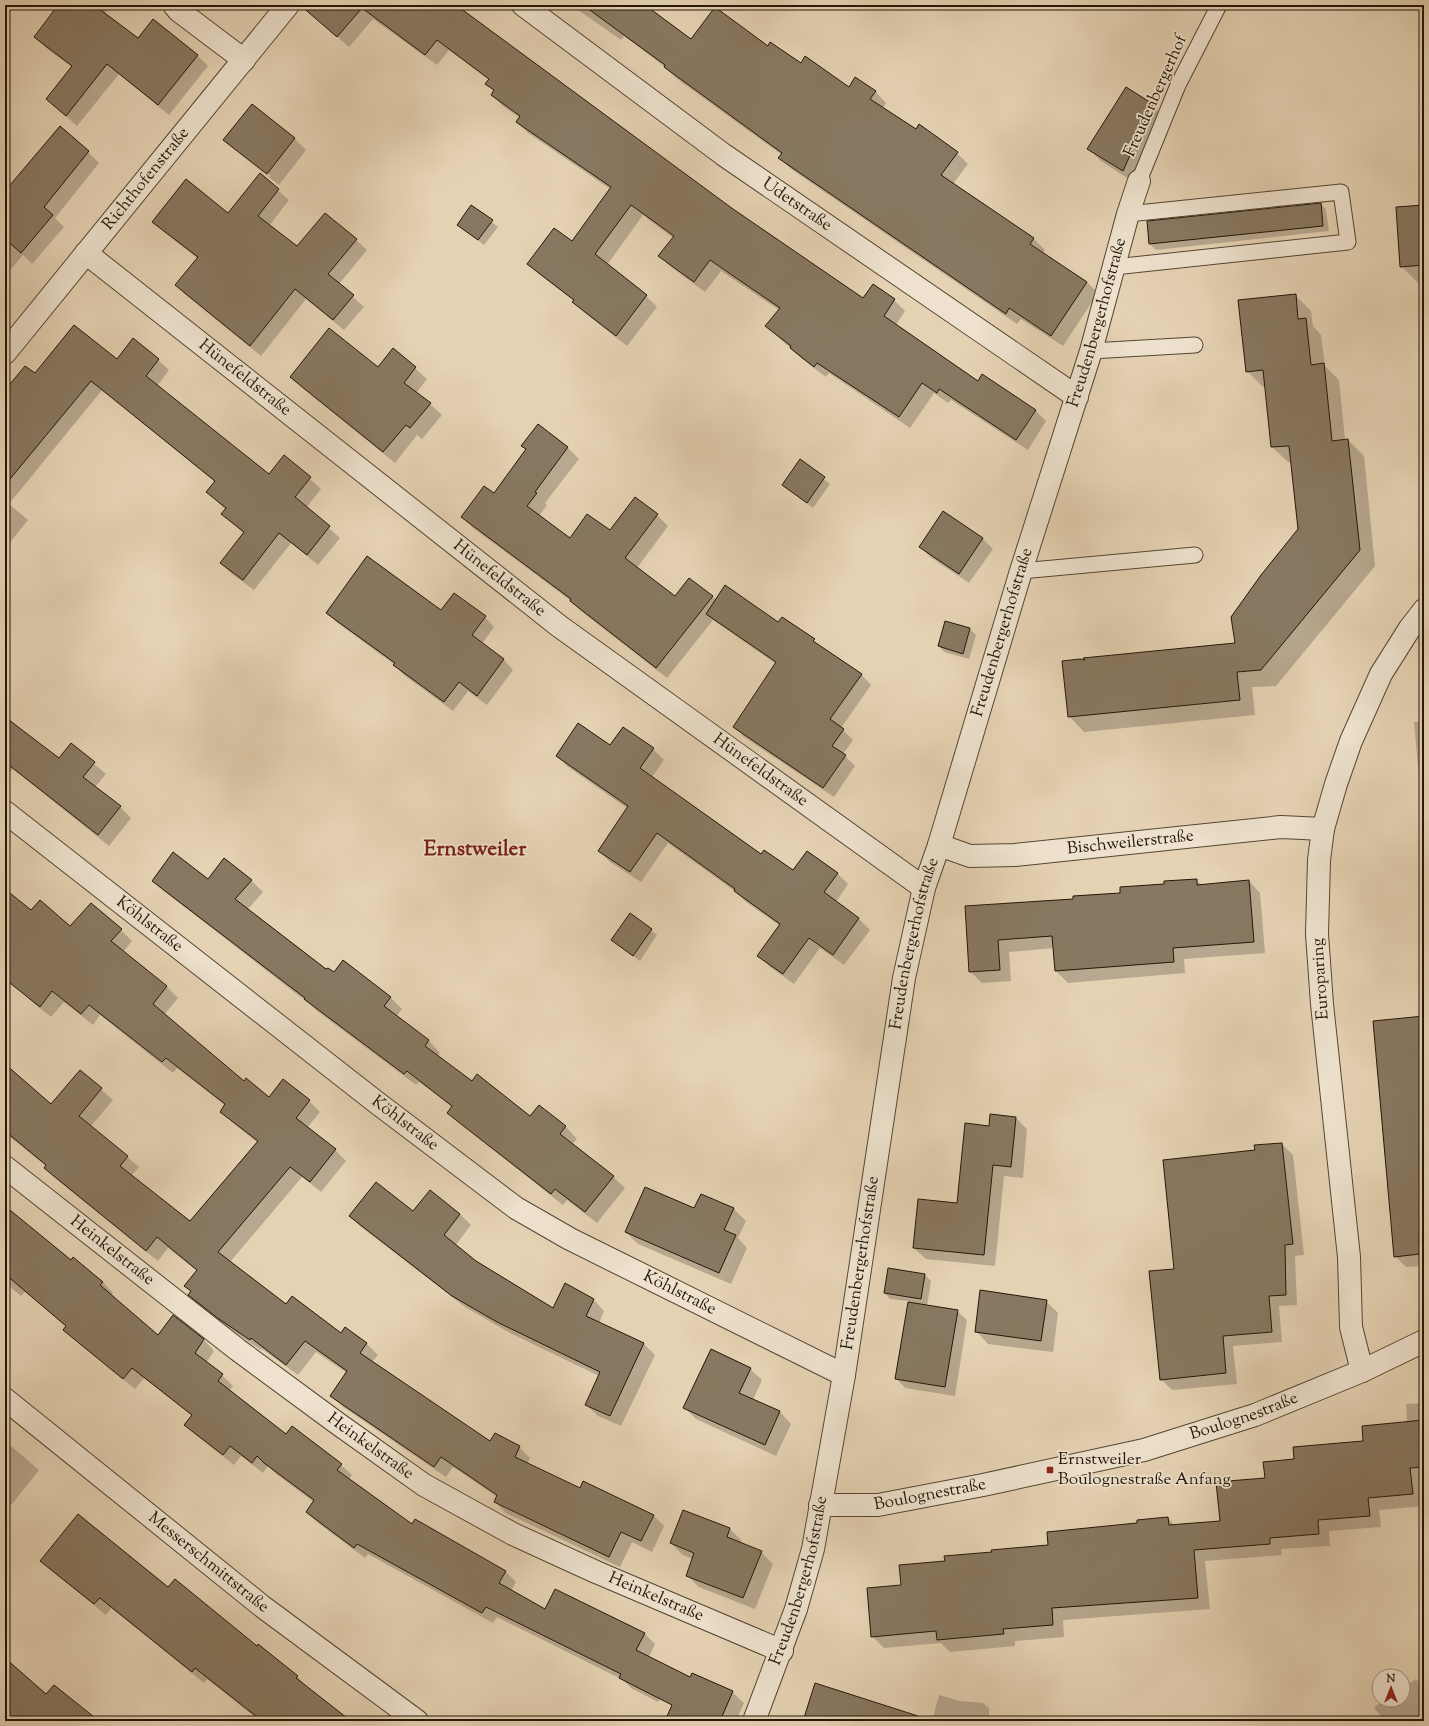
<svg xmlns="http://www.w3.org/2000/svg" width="1429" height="1726" font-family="'Sorts Mill Goudy',serif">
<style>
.shadow{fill:#0003;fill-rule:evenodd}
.building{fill:#887861;stroke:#231708}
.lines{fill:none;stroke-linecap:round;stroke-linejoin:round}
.lane-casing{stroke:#544633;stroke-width:17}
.street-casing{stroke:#544633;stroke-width:24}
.lane{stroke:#eee2ce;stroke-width:15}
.street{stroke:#eee2ce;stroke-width:22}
.poi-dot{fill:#8f2418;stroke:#eee2ce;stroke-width:1.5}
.labels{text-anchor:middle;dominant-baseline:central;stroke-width:3.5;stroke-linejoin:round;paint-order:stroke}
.street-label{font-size:17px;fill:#231708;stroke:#eee2ce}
.poi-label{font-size:17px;fill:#231708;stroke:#eee2ce;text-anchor:start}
.district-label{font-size:21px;font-weight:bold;fill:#7a1f14;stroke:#eee2ce}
</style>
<rect width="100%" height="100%" fill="#e5d2b3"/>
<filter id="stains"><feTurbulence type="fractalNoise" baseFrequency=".005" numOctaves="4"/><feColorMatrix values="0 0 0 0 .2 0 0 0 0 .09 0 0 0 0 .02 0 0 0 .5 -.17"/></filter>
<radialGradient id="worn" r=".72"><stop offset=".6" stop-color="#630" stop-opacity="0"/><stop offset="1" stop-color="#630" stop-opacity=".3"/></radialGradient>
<path class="shadow" d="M 60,5 L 112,5 L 104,14 L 138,39 L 197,55 L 208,66 L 169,115 L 119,74 L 77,126 L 47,99 L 72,67 L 46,48 L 35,37 Z
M 249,5 L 255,5 L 252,8 Z
M 325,5 L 454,5 L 732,210 L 863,299 L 894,300 L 905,311 L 896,325 L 978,382 L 1035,410 L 1046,421 L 1028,450 L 951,400 L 948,403 L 934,393 L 910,428 L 829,373 L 826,377 L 802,359 L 766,326 L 779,310 L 721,271 L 705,292 L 671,267 L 660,256 L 673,238 L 643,215 L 607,265 L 646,296 L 657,307 L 627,346 L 585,313 L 574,301 L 539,274 L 528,263 L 572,242 L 610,189 L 528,133 L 517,122 L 520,118 L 503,106 L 492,95 L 495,91 L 487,84 L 489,80 L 449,50 L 437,65 L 373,19 L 349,47 L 326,27 Z
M 555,5 L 564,5 L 561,9 Z
M 571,5 L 635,5 L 691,41 L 768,47 L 849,89 L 875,91 L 886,103 L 883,108 L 916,130 L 957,153 L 968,164 L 953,184 L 1034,239 L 1045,250 L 1043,253 L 1087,282 L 1098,293 L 1063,346 L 1021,319 L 1017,324 L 791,169 L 780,158 L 782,155 L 676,78 L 665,67 L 624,36 L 621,40 Z
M 1152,105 L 1164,117 L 1135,183 L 1101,161 L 1089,149 Z
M 294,138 L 306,150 L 279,185 L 237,152 L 225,140 ZM 236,149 L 271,176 L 270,177 L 236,151 Z
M 88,152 L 99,163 L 55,218 L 64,227 L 32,264 L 23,255 L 5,276 L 5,192 Z
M 260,175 L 289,200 L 269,226 L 297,248 L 356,240 L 367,250 L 339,284 L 364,307 L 344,330 L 306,299 L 261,356 L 187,296 L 176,285 L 198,259 L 164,232 L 154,221 L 228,214 Z
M 1321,204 L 1326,210 L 1329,231 L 1156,250 L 1150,244 L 1148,222 Z
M 472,206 L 498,227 L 484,245 L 458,225 Z
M 1424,206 L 1424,284 L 1419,284 L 1401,266 Z
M 1295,295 L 1311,311 L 1313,326 L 1321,335 L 1325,366 L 1339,380 L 1345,440 L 1348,440 L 1364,456 L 1375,566 L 1276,686 L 1252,687 L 1255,715 L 1084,732 L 1069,716 L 1087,662 L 1236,644 L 1299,529 L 1292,462 L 1288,462 L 1272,447 L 1266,386 L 1263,387 L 1247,371 Z
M 393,349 L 427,379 L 416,393 L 430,404 L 442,415 L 422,439 L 417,435 L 395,463 L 302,388 L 291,377 L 378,368 Z
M 158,360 L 169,370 L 157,386 L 269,475 L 284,456 L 321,489 L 306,508 L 340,538 L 318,565 L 291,543 L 254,590 L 232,574 L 221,563 L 244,534 L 223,514 L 226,510 L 207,492 L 215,482 L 102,390 L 9,504 L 28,520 L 5,549 L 5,392 L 35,375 L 117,361 Z
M 538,425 L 568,448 L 579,459 L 545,503 L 547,505 L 539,516 L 570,540 L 610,532 L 657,515 L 668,526 L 637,568 L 675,598 L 712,596 L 716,600 L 779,624 L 782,619 L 861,674 L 871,685 L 841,728 L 853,740 L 843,754 L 855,766 L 834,797 L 744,737 L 734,726 L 776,664 L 713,620 L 667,678 L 582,612 L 571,601 L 473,528 L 462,517 L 494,495 L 526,450 L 523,446 Z
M 800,461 L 830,484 L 813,508 L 783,485 Z
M 983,539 L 993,549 L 969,583 L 930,557 L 920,546 Z
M 327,612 L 441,612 L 485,617 L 494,627 L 482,644 L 504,660 L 513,670 L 487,705 L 468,691 L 453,711 L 404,675 L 395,665 L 336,622 Z
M 945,623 L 970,629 L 976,635 L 969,659 L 944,652 L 939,646 Z
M 5,716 L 59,760 L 71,744 L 106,774 L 95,787 L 120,807 L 131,818 L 109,846 L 13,769 L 5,778 Z
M 1424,721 L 1424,831 L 1414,722 Z
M 610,746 L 653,749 L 664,760 L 652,777 L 761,855 L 794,872 L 837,873 L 848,884 L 836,902 L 859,919 L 870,930 L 844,965 L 820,948 L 794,984 L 770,967 L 759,955 L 780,926 L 746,902 L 736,892 L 668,843 L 641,882 L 610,862 L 599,851 L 627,808 L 568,767 L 557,756 Z
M 251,880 L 263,892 L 247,910 L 327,971 L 390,997 L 402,1009 L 396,1017 L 429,1041 L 440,1053 L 437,1056 L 472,1082 L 531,1117 L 539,1106 L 566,1127 L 577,1139 L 572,1145 L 613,1177 L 625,1188 L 597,1223 L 567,1200 L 563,1205 L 460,1124 L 448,1113 L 452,1107 L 419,1082 L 416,1085 L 317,1011 L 307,1002 L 165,892 L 153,881 Z
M 1196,880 L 1202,885 L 1249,881 L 1260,893 L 1265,953 L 1184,959 L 1185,973 L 1068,983 L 1056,971 L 1054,948 L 1009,952 L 1011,981 L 982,983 L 970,971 L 966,907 L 1075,900 L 1121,894 Z
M 5,890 L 31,912 L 70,928 L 121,930 L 132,941 L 123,952 L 167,987 L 178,998 L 164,1015 L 244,1082 L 269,1098 L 309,1101 L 320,1112 L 307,1128 L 335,1150 L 346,1161 L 321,1192 L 302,1177 L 230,1262 L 286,1305 L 342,1334 L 367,1344 L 378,1355 L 372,1362 L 490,1442 L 519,1447 L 530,1458 L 527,1464 L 580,1489 L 653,1515 L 664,1526 L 652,1552 L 632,1542 L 620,1567 L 506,1513 L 495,1502 L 497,1497 L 453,1467 L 446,1477 L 343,1407 L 332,1396 L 347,1373 L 316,1352 L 298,1375 L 262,1349 L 261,1350 L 231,1330 L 201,1306 L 190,1295 L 192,1292 L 185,1286 L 197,1271 L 168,1248 L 158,1261 L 56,1179 L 45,1168 L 46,1166 L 5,1133 L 5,1066 L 51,1105 L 80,1071 L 113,1100 L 91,1126 L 139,1167 L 131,1176 L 190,1222 L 258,1143 L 232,1122 L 221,1111 L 226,1106 L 177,1068 L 173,1073 L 100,1015 L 93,1025 L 64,1002 L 51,1017 L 31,1001 L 20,990 L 5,960 Z
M 630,914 L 657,935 L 640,961 L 612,940 Z
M 1424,1017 L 1424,1266 L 1406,1267 L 1395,1256 Z
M 991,1115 L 1016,1118 L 1027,1129 L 1023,1178 L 1004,1176 L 995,1266 L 926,1259 L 914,1248 L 958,1205 L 990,1127 Z
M 1282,1144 L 1293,1155 L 1304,1255 L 1295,1256 L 1297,1305 L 1279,1306 L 1282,1342 L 1233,1346 L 1237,1384 L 1172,1390 L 1161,1379 L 1175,1269 Z
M 5,1207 L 71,1261 L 74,1259 L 103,1282 L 113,1293 L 111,1296 L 159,1336 L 173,1316 L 204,1340 L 214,1351 L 206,1363 L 222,1375 L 233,1386 L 229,1391 L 286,1435 L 341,1465 L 352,1475 L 348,1480 L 412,1526 L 505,1571 L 516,1582 L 511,1591 L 546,1610 L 645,1634 L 655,1644 L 649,1657 L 673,1675 L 658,1702 L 631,1688 L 623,1680 L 497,1617 L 493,1623 L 368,1554 L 365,1558 L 318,1523 L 307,1512 L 314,1502 L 276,1474 L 268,1466 L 263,1473 L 241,1456 L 234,1465 L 196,1435 L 185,1424 L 192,1416 L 144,1378 L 135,1389 L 75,1340 L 65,1330 L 67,1327 L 25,1292 L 21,1296 L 5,1283 Z
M 734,1209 L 746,1221 L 738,1238 L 747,1248 L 731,1284 L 638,1244 L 626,1232 L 695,1210 Z
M 413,1212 L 460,1214 L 471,1225 L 455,1246 L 475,1262 L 553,1310 L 593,1299 L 604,1311 L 599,1323 L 644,1344 L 655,1355 L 621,1426 L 598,1416 L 586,1405 L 599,1376 L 510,1333 L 465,1307 L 361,1227 L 350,1216 Z
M 889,1269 L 925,1275 L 931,1281 L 927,1306 L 957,1311 L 967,1320 L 955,1396 L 905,1388 L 896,1378 L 909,1301 L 890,1299 L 885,1293 Z
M 1046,1301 L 1058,1313 L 1053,1352 L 988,1344 L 976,1331 Z
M 750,1369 L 762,1380 L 753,1400 L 780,1412 L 791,1424 L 776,1456 L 696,1419 L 685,1408 Z
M 1424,1403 L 1424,1493 L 1423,1493 L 1424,1506 L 1379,1510 L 1381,1527 L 1329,1531 L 1330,1546 L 1281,1549 L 1282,1555 L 1205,1561 L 1210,1609 L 1063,1620 L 1064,1637 L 1015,1641 L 1015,1646 L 950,1652 L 941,1643 L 884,1648 L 872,1636 L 902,1586 L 946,1562 L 993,1553 L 1049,1546 L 1168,1518 L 1175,1526 L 1221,1521 L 1266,1479 L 1296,1460 L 1364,1442 L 1407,1423 L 1406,1404 Z
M 5,1441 L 39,1470 L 8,1509 L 5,1507 Z
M 730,1529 L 742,1541 L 740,1544 L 761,1552 L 773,1564 L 755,1609 L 699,1587 L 687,1575 L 693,1559 L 683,1555 L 671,1543 Z
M 41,1561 L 168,1589 L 257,1647 L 258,1646 L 298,1677 L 308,1689 L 349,1721 L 260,1721 L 207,1679 L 204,1683 L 111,1608 L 106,1615 L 53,1572 Z
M 692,1674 L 732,1692 L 744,1703 L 736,1721 L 674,1721 Z
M 1416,1679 L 1424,1687 L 1424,1721 L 1377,1721 L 1382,1718 L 1374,1707 L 1385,1700 L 1403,1700 L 1403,1688 Z
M 939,1695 L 960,1701 L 983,1703 L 989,1708 L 989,1716 L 1064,1716 L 1069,1721 L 932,1721 Z"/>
<path class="building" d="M 58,5 L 94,5 L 138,38 L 153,19 L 198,55 L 158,105 L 107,64 L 66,116 L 46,99 L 72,66 L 34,37 Z
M 300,5 L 456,5 L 733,209 L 863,298 L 873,284 L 895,299 L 884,316 L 978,381 L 982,374 L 1036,410 L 1016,440 L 939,389 L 937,393 L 922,383 L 899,417 L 817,363 L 814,367 L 790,348 L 791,346 L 765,326 L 780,308 L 710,260 L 694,282 L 658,256 L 674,236 L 631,205 L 595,254 L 647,295 L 616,336 L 572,302 L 574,300 L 527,264 L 554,228 L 572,241 L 611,187 L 516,122 L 520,116 L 491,95 L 494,90 L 485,84 L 489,79 L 437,40 L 425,55 L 362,8 L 337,37 Z
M 583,5 L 645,5 L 691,39 L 715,7 L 768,46 L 770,42 L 801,63 L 805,56 L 849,87 L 855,77 L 876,91 L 870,99 L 916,129 L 919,124 L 958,152 L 941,175 L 1034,238 L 1030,244 L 1087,282 L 1051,336 L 1009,308 L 1006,314 L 778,158 L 782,153 L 664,67 L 665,65 Z
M 1126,87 L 1153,104 L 1123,171 L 1087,149 Z
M 252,104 L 295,138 L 267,174 L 223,140 Z
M 60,126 L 89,151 L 44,207 L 53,215 L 21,253 L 5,239 L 5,191 Z
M 260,173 L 279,189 L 258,216 L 297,246 L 325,213 L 357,239 L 328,274 L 354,295 L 333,320 L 295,289 L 250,346 L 175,285 L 198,257 L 152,222 L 186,179 L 228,213 Z
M 1321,203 L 1323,226 L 1149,244 L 1147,221 Z
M 471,205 L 493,220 L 478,240 L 457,225 Z
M 1424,205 L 1424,265 L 1400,267 L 1396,207 Z
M 1296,294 L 1298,319 L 1306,318 L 1311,365 L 1324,363 L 1332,441 L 1348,439 L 1360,550 L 1261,670 L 1237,672 L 1240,700 L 1068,717 L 1062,661 L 1080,659 L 1085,660 L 1083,658 L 1235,643 L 1231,617 L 1261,575 L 1298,529 L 1289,446 L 1271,447 L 1263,370 L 1246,372 L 1238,300 Z
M 74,325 L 117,359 L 133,338 L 159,359 L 146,376 L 269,474 L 284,455 L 311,477 L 295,497 L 330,526 L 307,555 L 279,533 L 243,580 L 220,563 L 244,532 L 221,514 L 226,508 L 206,492 L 215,481 L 91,381 L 5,485 L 5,390 L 25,366 L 35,373 Z
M 329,328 L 378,367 L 393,348 L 416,367 L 404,383 L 431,403 L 410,428 L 406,425 L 383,452 L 290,377 Z
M 538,424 L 568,447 L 535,492 L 537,493 L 527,506 L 570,538 L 587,514 L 610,530 L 635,497 L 658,514 L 625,558 L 675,596 L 689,578 L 713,596 L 656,668 L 570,601 L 571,599 L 461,517 L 484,486 L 494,493 L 526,449 L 521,446 Z
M 800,459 L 825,477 L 807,503 L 782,485 Z
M 943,511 L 983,538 L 959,574 L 919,547 Z
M 367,556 L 441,610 L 454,593 L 486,616 L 472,635 L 504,659 L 477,696 L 459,682 L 444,702 L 393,665 L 395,663 L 326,613 Z
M 725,585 L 778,622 L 782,617 L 815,639 L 813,641 L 862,674 L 830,719 L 844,729 L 832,746 L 846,755 L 823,788 L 733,727 L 776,662 L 706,614 Z
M 945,621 L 970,628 L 963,654 L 938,646 Z
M 5,717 L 59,758 L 71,743 L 95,762 L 83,777 L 121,806 L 98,835 L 5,762 Z
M 578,723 L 610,745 L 623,727 L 654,748 L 640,768 L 761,854 L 764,850 L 793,870 L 807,851 L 838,873 L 824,892 L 859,918 L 833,955 L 809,938 L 783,974 L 757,956 L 780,924 L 734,891 L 735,889 L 657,833 L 630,872 L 598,851 L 628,806 L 556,756 Z
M 173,852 L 208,879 L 224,858 L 252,880 L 235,899 L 326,969 L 328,968 L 334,972 L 343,960 L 391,997 L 384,1006 L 429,1040 L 425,1046 L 472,1081 L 477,1074 L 530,1116 L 539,1105 L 566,1126 L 560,1134 L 614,1176 L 585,1212 L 555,1189 L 551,1194 L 447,1113 L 452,1106 L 407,1071 L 404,1074 L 304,999 L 305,998 L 152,881 Z
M 1197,879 L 1197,885 L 1249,880 L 1254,942 L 1173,948 L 1174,962 L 1055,971 L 1052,936 L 998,940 L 1000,970 L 969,972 L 965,906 L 1073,899 L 1073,896 L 1120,893 L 1120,887 L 1164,884 L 1164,881 Z
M 5,889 L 31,910 L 40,900 L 70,926 L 91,903 L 122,929 L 111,941 L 167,986 L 153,1004 L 244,1081 L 246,1078 L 269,1097 L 283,1079 L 310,1100 L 296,1118 L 336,1149 L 310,1182 L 290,1167 L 218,1252 L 286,1304 L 292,1296 L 341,1333 L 345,1327 L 367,1343 L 360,1353 L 490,1441 L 495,1433 L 520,1446 L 515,1457 L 580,1488 L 583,1481 L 654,1515 L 641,1541 L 621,1532 L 609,1557 L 494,1502 L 497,1495 L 441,1457 L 434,1467 L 330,1396 L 347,1371 L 305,1341 L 286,1365 L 251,1338 L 250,1340 L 219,1319 L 188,1295 L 191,1291 L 184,1286 L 197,1270 L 157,1237 L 146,1251 L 44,1168 L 46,1165 L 5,1131 L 5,1064 L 51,1104 L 80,1070 L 102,1088 L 79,1116 L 128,1156 L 120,1166 L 190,1221 L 258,1141 L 220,1112 L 225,1104 L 166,1058 L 162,1062 L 89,1005 L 81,1014 L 52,991 L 40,1007 L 5,979 Z
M 630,913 L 652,929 L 633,956 L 611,940 Z
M 1424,1016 L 1424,1239 L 1419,1239 L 1420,1254 L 1394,1257 L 1373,1021 Z
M 990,1114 L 1016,1117 L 1011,1167 L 993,1165 L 984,1255 L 913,1248 L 918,1199 L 957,1203 L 965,1123 L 989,1126 Z
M 1282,1143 L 1293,1244 L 1285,1245 L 1286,1295 L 1269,1296 L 1272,1332 L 1223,1336 L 1226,1373 L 1160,1380 L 1149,1271 L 1174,1269 L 1163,1160 L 1255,1150 L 1254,1145 Z
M 376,1182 L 413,1211 L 430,1190 L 460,1214 L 444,1235 L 476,1261 L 553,1308 L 565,1283 L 594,1299 L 586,1316 L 644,1343 L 610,1416 L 585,1405 L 600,1372 L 497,1322 L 452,1296 L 349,1216 Z
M 645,1187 L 694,1208 L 701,1194 L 734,1208 L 724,1230 L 736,1235 L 719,1273 L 625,1232 Z
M 5,1206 L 71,1260 L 73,1257 L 103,1282 L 100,1285 L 158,1335 L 173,1315 L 204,1339 L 195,1353 L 223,1374 L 218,1381 L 286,1434 L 292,1426 L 342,1464 L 337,1470 L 412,1524 L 415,1519 L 506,1571 L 499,1583 L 545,1609 L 555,1589 L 645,1633 L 636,1650 L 690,1677 L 692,1673 L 733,1691 L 720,1721 L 665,1721 L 672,1705 L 619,1678 L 621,1674 L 486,1607 L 482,1613 L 357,1544 L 354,1548 L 306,1512 L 314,1500 L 264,1463 L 257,1456 L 252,1463 L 230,1446 L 223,1455 L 184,1425 L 192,1415 L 132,1368 L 123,1379 L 63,1330 L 66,1326 L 5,1274 Z
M 888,1268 L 925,1274 L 921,1299 L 884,1293 Z
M 980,1290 L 1047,1300 L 1041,1341 L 975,1332 Z
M 908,1302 L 958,1310 L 945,1387 L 895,1379 Z
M 711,1349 L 751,1368 L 739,1393 L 780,1411 L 765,1445 L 683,1408 Z
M 1424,1420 L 1424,1467 L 1410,1468 L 1413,1494 L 1368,1498 L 1370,1516 L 1318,1520 L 1319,1534 L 1270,1538 L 1270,1544 L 1194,1550 L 1198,1598 L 1052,1608 L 1053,1625 L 1003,1629 L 1004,1634 L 937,1640 L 936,1631 L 871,1637 L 867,1588 L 901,1585 L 899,1565 L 945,1561 L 944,1556 L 992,1552 L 991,1550 L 1048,1545 L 1047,1532 L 1137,1523 L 1137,1520 L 1168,1517 L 1169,1525 L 1220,1521 L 1216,1482 L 1265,1478 L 1263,1462 L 1294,1459 L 1293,1447 L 1363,1441 L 1362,1426 Z
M 683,1510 L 730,1528 L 727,1537 L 762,1551 L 743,1598 L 686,1576 L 694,1553 L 670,1543 Z
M 78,1514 L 168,1587 L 175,1579 L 257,1646 L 258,1644 L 298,1676 L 296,1678 L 351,1721 L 262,1721 L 195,1668 L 192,1672 L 100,1598 L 94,1604 L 40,1561 Z
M 5,1658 L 46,1694 L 54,1685 L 99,1721 L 5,1721 Z
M 815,1683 L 918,1716 L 917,1721 L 803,1721 Z"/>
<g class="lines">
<g class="lane-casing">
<path id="lane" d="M 1139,181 L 1178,85 L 1219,5
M 1114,267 L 1348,242 L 1341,192 L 1128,214
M 1091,351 L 1195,345
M 1021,571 L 1195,555"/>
</g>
<g class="street-casing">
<g id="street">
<path d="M 174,5 L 179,11 L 244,60"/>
<path id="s1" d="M 523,5 L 724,155 L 1077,397"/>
<path id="s2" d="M 86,253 L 559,626 L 924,888"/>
<path id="s3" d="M 5,353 L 288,5"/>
<path id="s4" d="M 5,812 L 376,1102 L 516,1208 L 570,1239 L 844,1375"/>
<path id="s5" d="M 939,845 L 970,856 L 1015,855 L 1281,827 L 1323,829"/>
<path id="s6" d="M 5,1167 L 238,1350 L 337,1423 L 424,1485 L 513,1534 L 596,1572 L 782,1651"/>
<path d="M 1362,1371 L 1351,1327 L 1349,1257 L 1322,1004 L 1317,934 L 1319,860 L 1323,829 L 1336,784 L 1351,741 L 1381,674 L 1410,628 L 1424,610"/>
<path id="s7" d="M 5,1399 L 263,1607 L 417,1721"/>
<path id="s8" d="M 820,1505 L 878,1505 L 983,1485 L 1144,1450 L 1255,1415 L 1362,1371 L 1424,1341"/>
<path id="s9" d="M 754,1721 L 796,1609 L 813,1549 L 844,1375 L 904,978 L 924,888 L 939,845 L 1021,571 L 1091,351 L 1128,214 L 1139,181"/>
</g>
</g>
<use href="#lane" class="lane"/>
<use href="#street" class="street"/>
</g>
<rect class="poi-dot" x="1046" y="1466" width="8" height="8" rx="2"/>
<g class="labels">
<g class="street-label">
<text transform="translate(1156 96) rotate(-66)">Freudenbergerhof</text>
<text stroke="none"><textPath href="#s3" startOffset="224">Richthofenstraße</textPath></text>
<text stroke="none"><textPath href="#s1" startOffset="339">Udetstraße</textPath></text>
<text stroke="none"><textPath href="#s9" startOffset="1444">Freudenbergerhofstraße</textPath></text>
<text stroke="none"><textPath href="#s2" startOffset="202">Hünefeldstraße</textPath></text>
<text stroke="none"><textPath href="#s2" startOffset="526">Hünefeldstraße</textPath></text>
<text stroke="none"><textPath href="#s9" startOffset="1120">Freudenbergerhofstraße</textPath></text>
<text stroke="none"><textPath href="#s2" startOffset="850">Hünefeldstraße</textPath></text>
<text stroke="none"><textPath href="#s5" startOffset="194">Bischweilerstraße</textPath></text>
<text stroke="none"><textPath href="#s4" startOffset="183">Köhlstraße</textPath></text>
<text stroke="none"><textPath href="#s9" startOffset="796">Freudenbergerhofstraße</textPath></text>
<text transform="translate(1321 979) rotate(-94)">Europaring</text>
<text stroke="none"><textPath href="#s4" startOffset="507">Köhlstraße</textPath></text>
<text stroke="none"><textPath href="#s6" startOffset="136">Heinkelstraße</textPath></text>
<text stroke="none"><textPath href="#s9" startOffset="472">Freudenbergerhofstraße</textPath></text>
<text stroke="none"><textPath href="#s4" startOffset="831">Köhlstraße</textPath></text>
<text stroke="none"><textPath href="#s8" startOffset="435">Boulognestraße</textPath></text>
<text stroke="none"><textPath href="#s6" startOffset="460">Heinkelstraße</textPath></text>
<text stroke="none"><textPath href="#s8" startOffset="111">Boulognestraße</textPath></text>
<text stroke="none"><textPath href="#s7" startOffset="261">Messerschmittstraße</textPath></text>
<text stroke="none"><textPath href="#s9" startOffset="148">Freudenbergerhofstraße</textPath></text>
<text stroke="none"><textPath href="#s6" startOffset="784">Heinkelstraße</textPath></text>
</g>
<g class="poi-label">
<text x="1058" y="1460">Ernstweiler<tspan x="1058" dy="20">Boulognestraße Anfang</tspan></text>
</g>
<g class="district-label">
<text x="475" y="850">Ernstweiler</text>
</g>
</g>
<rect width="1429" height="1726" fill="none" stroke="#e5d2b3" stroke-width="20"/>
<rect x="6" y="6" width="1417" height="1714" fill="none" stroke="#231708" stroke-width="2"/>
<rect x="10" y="10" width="1409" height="1706" fill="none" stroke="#231708"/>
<g transform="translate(1391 1688)"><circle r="19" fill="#eee2ce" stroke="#9d917f"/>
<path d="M0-3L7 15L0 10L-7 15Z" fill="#8f2418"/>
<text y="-6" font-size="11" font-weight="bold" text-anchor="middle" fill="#231708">N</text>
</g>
<rect width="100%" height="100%" filter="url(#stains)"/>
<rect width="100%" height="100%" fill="url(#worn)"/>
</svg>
